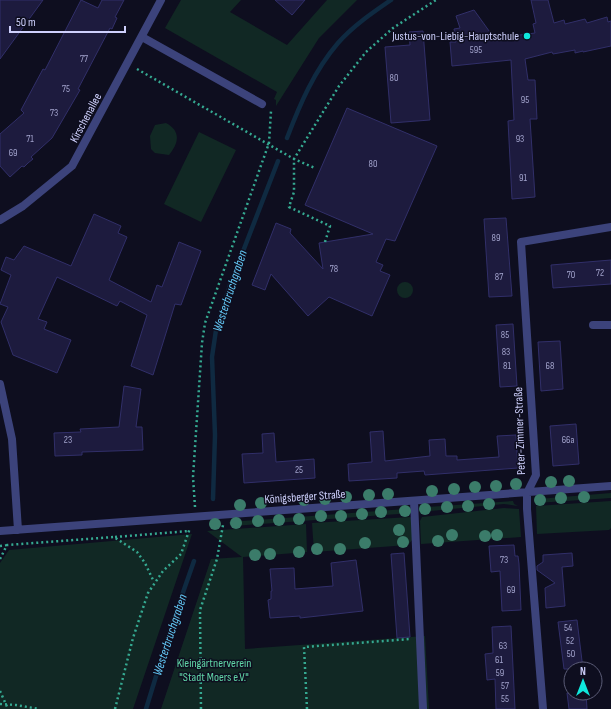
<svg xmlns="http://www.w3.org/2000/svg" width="611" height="709" font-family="'Sofia Sans Condensed',sans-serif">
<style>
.green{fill:#112824}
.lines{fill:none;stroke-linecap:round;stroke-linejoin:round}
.stream{stroke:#0f2a41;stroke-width:4.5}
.building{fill:#1d1b3e;stroke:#312f69}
.path{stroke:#35a991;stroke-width:2.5;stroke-dasharray:2 3;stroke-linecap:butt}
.service{stroke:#3c437b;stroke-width:8}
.minor{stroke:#3c437b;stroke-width:8}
.tree{fill:#3b7c6a}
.poi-dot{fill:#0fe8dd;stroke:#0e0e1f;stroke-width:1.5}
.labels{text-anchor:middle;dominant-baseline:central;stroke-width:3;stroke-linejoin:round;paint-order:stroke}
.number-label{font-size:10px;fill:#a2a3cc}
.poi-label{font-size:12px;fill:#ced0fc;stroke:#0e0e1f;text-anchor:end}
.street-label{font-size:12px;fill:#ced0fc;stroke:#0e0e1f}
.park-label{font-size:12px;fill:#60d6a7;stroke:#0e0e1f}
.water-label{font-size:13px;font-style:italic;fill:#63c7f5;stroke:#0e0e1f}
</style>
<rect width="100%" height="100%" fill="#0e0e1f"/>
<path class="green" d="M 181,0 L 241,0 L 230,12 L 287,45 L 327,0 L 357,0 L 319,38 L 276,106 L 276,100 L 274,99 L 277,92 L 165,28 Z
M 166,123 C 181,131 179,143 169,155 L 155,153 L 151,149 L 150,136 L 155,125 Z
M 199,132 L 236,150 L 201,222 L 164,204 Z
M397 290a8 8 0 1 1 16 0a8 8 0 1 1-16 0Z
M 611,493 L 611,498 L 536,503 L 538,499 Z
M 513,501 L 514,504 L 518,506 L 504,504 L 420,512 L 427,507 Z
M 611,501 L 611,528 L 609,530 L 537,534 L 536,506 Z
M 504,508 L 519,509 L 521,537 L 421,544 L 420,521 L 422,517 Z
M 405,509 L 412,513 L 233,526 L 230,525 L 229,522 Z
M 410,517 L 412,518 L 412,540 L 408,545 L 314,552 L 312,523 Z
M 306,524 L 307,552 L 243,557 L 245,649 L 425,636 L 429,709 L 161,709 L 211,559 L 242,557 L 207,531 Z
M 192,534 L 133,709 L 0,709 L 0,563 L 9,550 Z"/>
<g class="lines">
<path class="stream" d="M 287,138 C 300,104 314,71 338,43 C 353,26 372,13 391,0
M 213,499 L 215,435 L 212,357 L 216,330 L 230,285 L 278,161
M 146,709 L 173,621 L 194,561"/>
</g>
<path class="building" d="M 0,0 L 43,0 L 0,59 Z
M 81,0 L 98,8 L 102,0 L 124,0 L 115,17 L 117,18 L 112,29 L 110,28 L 78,89 L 80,90 L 52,138 L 31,157 L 33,159 L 28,163 L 24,167 L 22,166 L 10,177 L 0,166 L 0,134 L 24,113 L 21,110 L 43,69 L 45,70 Z
M 275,0 L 305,0 L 292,15 Z
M 531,0 L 548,0 L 554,23 L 564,20 L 565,24 L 585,19 L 587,23 L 607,17 L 608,22 L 611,21 L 611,46 L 583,52 L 583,51 L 575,53 L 575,50 L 553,54 L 552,52 L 525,59 L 528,80 L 535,80 L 537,119 L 530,119 L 535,197 L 512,199 L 508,121 L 514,120 L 511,60 L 452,66 L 450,42 L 456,42 L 454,29 L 460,28 L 456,16 L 474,10 L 492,35 L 505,37 L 535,33 L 533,24 L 536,23 Z
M 423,31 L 430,120 L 391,123 L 385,47 L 410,45 L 409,32 Z
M 347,108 L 437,146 L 395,241 L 386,239 L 376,262 L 383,265 L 380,271 L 390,275 L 372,316 L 329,297 L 308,316 L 271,274 L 265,290 L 252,285 L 276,223 L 291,229 L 290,233 L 323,269 L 319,243 L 373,234 L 305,205 Z
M 94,214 L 121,226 L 118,233 L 127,237 L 109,280 L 151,302 L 157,285 L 162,287 L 179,242 L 201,251 L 181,305 L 175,304 L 153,375 L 131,366 L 147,315 L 120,301 L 117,306 L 57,277 L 38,319 L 47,322 L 44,329 L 71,340 L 57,373 L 13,355 L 1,322 L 8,307 L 0,304 L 11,275 L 1,270 L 6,257 L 14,260 L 24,246 L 71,266 Z
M 506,218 L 512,296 L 489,297 L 484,219 Z
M 611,260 L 611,284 L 553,288 L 551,265 Z
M 513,324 L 517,386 L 500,387 L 496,325 Z
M 560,341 L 563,389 L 541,391 L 538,342 Z
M 124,386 L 141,389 L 136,427 L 142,427 L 143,450 L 82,452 L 82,455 L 55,456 L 54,433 L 81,432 L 80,429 L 119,427 Z
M 576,424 L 579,464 L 553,466 L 550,426 Z
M 383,431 L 385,461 L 430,456 L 429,440 L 445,439 L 446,456 L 457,456 L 457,460 L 499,457 L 497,436 L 516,435 L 518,468 L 425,475 L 424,471 L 397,473 L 397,478 L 349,481 L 348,464 L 372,462 L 370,432 Z
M 274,433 L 276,462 L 314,459 L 315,478 L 244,483 L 242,454 L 263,453 L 262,434 Z
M 514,545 L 515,556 L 518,556 L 519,564 L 521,610 L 502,611 L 500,571 L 491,572 L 489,546 Z
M 404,553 L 410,637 L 397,638 L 391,554 Z
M 572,553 L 573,566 L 562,567 L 565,606 L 546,608 L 545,588 L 555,583 L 537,570 L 537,566 L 543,562 L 543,555 Z
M 356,560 L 363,611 L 300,618 L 300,616 L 270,618 L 268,600 L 271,599 L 271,591 L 272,591 L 270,569 L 294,568 L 295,589 L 333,586 L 331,563 Z
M 577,620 L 583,669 L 564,669 L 558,622 Z
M 511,626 L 515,709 L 496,709 L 495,679 L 487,680 L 485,654 L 493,653 L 492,627 Z
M 567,693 L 586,693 L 587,709 L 569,709 Z"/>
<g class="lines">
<path class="path" d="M 137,69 L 294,159 L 315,168
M 325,242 L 330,226 L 289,207 L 294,192 L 294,159 L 339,86 L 366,52 L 393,28 L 436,0
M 195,507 L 193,477 L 202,343 L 205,323 L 269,143 L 271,111
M 115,537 L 189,531
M 0,546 L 8,545
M 0,559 L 7,545 L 114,537 L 137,552 L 145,563 L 154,582
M 0,691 L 8,709
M 0,704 L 16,705 L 39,709
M 115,709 L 133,638 L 148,593 L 163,571 L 181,554 L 190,528
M 201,709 L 200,610 L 217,559 L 223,525
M 307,709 L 304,647 L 410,639"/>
<path class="service" d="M 142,37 L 262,104
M 414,501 L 423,709"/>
<path class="minor" d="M 0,220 L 23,206 L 72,166 L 161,0
M 593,325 L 611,325
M 0,384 L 12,439 L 18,530
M 0,531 L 611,486
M 543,709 L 527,509 L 527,493 L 536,475 L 521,242 L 611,227"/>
</g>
<g class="tree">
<circle cx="569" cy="481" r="6"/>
<circle cx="551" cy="482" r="6"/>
<circle cx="516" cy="484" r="6"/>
<circle cx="496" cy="486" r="6"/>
<circle cx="475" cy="487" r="6"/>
<circle cx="454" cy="489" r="6"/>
<circle cx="432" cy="491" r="6"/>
<circle cx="388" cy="494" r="6"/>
<circle cx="369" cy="495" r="6"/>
<circle cx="346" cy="497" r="6"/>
<circle cx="584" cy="497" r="6"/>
<circle cx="561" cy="498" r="6"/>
<circle cx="325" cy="499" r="6"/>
<circle cx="304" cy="500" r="6"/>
<circle cx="540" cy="500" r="6"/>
<circle cx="261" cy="503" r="6"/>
<circle cx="489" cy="504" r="6"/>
<circle cx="240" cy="505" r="6"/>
<circle cx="468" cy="506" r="6"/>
<circle cx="447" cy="507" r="6"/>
<circle cx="425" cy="509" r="6"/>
<circle cx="405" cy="511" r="6"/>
<circle cx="381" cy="512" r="6"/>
<circle cx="362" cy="514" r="6"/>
<circle cx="321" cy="516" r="6"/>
<circle cx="341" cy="516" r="6"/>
<circle cx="299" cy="519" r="6"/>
<circle cx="279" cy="520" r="6"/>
<circle cx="258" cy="521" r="6"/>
<circle cx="236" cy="523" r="6"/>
<circle cx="215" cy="524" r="6"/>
<circle cx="399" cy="530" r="6"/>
<circle cx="452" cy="535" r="6"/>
<circle cx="497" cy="535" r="6"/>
<circle cx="485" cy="536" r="6"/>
<circle cx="438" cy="541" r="6"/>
<circle cx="403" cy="542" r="6"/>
<circle cx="365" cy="543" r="6"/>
<circle cx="317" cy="549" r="6"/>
<circle cx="340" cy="549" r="6"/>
<circle cx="299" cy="552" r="6"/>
<circle cx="270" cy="554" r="6"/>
<circle cx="255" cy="555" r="6"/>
</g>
<circle class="poi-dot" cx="527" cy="36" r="4"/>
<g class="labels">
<g class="number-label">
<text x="476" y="50">595</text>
<text x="84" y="59">77</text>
<text x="394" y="78">80</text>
<text x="66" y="89">75</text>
<text x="525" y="100">95</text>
<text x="54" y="113">73</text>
<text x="30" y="139">71</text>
<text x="520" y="139">93</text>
<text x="13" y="153">69</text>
<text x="373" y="164">80</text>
<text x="523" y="178">91</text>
<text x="496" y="238">89</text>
<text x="334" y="269">78</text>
<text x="600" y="273">72</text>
<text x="571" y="275">70</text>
<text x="499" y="277">87</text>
<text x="505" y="335">85</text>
<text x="506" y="352">83</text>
<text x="507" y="366">81</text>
<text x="550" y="366">68</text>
<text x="68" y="440">23</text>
<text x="568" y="440">66a</text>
<text x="299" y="470">25</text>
<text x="504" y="560">73</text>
<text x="511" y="590">69</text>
<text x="568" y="628">54</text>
<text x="570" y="641">52</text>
<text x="503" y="646">63</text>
<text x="571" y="654">50</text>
<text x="499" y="660">61</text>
<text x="500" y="673">59</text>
<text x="505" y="686">57</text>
<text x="505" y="699">55</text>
</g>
<g class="poi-label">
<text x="519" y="36">Justus-von-Liebig-Hauptschule</text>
</g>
<g class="street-label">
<text transform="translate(86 118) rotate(-62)">Kirschenallee</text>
<text transform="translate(520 431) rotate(-92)">Peter-Zimmer-Straße</text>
<text transform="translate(305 497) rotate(-4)">Königsberger Straße</text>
</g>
<g class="park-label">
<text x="214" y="663">Kleingärtnerverein<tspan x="214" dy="14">"Stadt Moers e.V."</tspan></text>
</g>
<g class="water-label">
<text transform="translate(230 291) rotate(-72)">Westerbruchgraben</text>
<text transform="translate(170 635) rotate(-72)">Westerbruchgraben</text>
</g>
</g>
<g transform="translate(583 681)"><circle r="19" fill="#0e0e1f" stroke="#5b5c77"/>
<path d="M0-3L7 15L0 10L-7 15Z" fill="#0fe8dd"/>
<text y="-6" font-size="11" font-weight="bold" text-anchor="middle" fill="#ced0fc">N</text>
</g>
<path d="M10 26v6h115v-6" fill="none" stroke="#ced0fc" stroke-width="2"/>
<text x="16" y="26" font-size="12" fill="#ced0fc" stroke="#0e0e1f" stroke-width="3" paint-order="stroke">50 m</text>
</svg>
